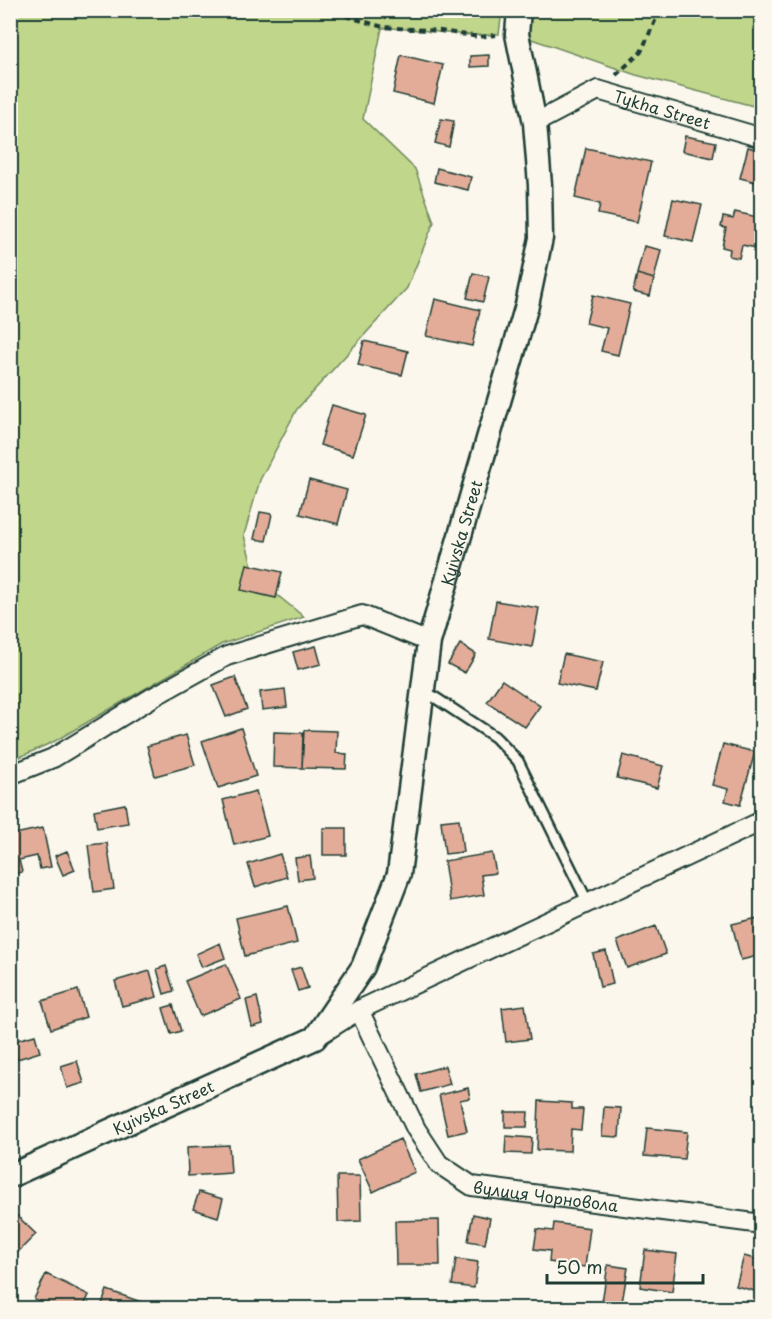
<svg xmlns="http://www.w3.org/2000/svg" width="772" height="1319" font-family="'Playpen Sans',sans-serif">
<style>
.green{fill:#c0d68b;stroke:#708a60;stroke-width:1.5}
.building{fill:#e2ac98;stroke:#1f3d34;stroke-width:1.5}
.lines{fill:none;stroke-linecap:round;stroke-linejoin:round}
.service-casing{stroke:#1f3d34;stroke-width:14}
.minor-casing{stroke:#1f3d34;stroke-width:22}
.tertiary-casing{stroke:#1f3d34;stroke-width:27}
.path{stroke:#1f3d34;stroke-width:4;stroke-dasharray:6 4.5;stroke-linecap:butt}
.service{stroke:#fbf7ec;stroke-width:9}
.minor{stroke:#fbf7ec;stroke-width:18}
.tertiary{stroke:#fbf7ec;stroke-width:22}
.labels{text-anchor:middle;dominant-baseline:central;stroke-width:4.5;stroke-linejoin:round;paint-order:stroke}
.street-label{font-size:16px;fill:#1f3d34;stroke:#fbf7ec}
</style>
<rect width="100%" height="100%" fill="#fbf7ec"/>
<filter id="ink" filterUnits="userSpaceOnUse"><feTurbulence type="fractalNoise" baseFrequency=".0167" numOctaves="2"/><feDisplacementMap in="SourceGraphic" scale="12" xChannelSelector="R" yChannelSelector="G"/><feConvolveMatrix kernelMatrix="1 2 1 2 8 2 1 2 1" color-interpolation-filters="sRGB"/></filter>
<g filter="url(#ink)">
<path class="green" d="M 11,11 L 502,11 L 499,34 C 461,39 421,27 382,28 L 363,119 L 415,169 L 434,222 L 407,288 L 297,409 L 260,480 L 244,535 L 255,577 L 304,617 L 222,644 L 55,741 L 11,761 Z
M 519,11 L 761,11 L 761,108 L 636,75 L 517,34 Z"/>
<path class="building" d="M 401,55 L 443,65 L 434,103 L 393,93 Z
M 489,55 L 489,66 L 470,67 L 470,56 Z
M 441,119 L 454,121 L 449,147 L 435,143 Z
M 685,136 L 716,142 L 713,158 L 682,151 Z
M 748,147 L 762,151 L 756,182 L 740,178 Z
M 586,148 L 651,162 L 637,222 L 598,214 L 600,204 L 575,198 Z
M 437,168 L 471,177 L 468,190 L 434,182 Z
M 673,199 L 702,205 L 693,242 L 665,236 Z
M 735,212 L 762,218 L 761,249 L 742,245 L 739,258 L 729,256 L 730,249 L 722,247 L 726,228 L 721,227 L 723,217 L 733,219 Z
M 644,246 L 661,250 L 654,279 L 637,274 Z
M 473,273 L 489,277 L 483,302 L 467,298 Z
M 637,274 L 654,279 L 650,296 L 633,292 Z
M 593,295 L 630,304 L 618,355 L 601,351 L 607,328 L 586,323 Z
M 435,299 L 480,310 L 472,346 L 426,336 Z
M 364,341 L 408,351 L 402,375 L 358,365 Z
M 332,405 L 366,415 L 353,455 L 320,445 Z
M 309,480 L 347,490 L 338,524 L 300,514 Z
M 260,512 L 272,514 L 266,541 L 254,539 Z
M 247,564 L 282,572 L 276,598 L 241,590 Z
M 496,601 L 539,608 L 532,647 L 489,639 Z
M 460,644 L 476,654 L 465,673 L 448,664 Z
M 316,646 L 321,664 L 298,670 L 293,652 Z
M 564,654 L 603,662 L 596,691 L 557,683 Z
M 235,677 L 247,709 L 226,717 L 213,685 Z
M 502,680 L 540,706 L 525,727 L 487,702 Z
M 285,689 L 287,707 L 262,710 L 260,692 Z
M 241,728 L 256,776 L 218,788 L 202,741 Z
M 304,730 L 337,731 L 336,753 L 347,754 L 346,769 L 302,768 Z
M 274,732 L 303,733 L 302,768 L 273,767 Z
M 186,735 L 195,765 L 155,776 L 147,746 Z
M 723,744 L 755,752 L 740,805 L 725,801 L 728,789 L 712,785 Z
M 623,755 L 663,766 L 657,788 L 617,778 Z
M 256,791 L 268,836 L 234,845 L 223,800 Z
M 125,804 L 128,823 L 97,828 L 94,810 Z
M 459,819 L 463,852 L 445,854 L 441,821 Z
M 43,828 L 51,867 L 40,869 L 37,856 L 19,860 L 22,872 L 10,874 L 10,835 Z
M 323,828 L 346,828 L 346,855 L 323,855 Z
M 107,843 L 114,889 L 94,892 L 88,845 Z
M 67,851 L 75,870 L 63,875 L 55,856 Z
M 492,853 L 496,873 L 481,875 L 484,895 L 450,901 L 444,861 Z
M 280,854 L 287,877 L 255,887 L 248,864 Z
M 310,856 L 313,878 L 298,880 L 295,858 Z
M 288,906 L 297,943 L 245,956 L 236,918 Z
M 762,917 L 762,955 L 741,960 L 732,924 Z
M 656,926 L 666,954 L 627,968 L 617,941 Z
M 220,943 L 225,958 L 202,967 L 196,954 Z
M 606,951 L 613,984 L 600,987 L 593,954 Z
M 226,964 L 241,999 L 200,1016 L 185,981 Z
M 166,966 L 174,991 L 164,994 L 157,969 Z
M 301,967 L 308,988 L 298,991 L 291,970 Z
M 150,971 L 157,997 L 122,1006 L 115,981 Z
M 78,990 L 86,1017 L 51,1029 L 42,1001 Z
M 257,997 L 263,1024 L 252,1027 L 246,1000 Z
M 173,1005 L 181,1031 L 171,1034 L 163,1008 Z
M 525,1005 L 530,1039 L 506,1042 L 502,1008 Z
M 35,1035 L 40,1052 L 11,1061 L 10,1042 Z
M 77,1061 L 84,1083 L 67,1088 L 61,1066 Z
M 445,1066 L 450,1084 L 421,1092 L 416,1074 Z
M 468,1088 L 470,1098 L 460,1100 L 467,1131 L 448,1135 L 439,1095 Z
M 539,1101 L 572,1103 L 572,1109 L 583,1109 L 581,1130 L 571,1129 L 570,1151 L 537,1150 Z
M 604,1107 L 621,1108 L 619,1137 L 602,1136 Z
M 505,1112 L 528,1112 L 527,1127 L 505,1127 Z
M 647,1128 L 687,1132 L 684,1159 L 644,1156 Z
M 760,1133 L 762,1133 L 762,1170 L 756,1169 Z
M 506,1136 L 532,1138 L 531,1154 L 505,1153 Z
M 400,1139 L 415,1172 L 373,1192 L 358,1159 Z
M 229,1145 L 231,1173 L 188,1176 L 187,1147 Z
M 337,1176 L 360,1176 L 361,1221 L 338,1222 Z
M 199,1192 L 223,1199 L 218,1217 L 193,1209 Z
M 10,1209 L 36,1234 L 10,1260 Z
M 473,1214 L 490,1218 L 485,1244 L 468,1241 Z
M 439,1220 L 440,1265 L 396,1265 L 395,1221 Z
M 554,1223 L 590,1228 L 585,1267 L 549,1262 L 550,1251 L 534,1249 L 537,1229 L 553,1231 Z
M 645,1250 L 677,1254 L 672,1292 L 640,1287 Z
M 744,1256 L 762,1261 L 762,1293 L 736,1286 Z
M 456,1259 L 478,1262 L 474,1288 L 452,1285 Z
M 608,1265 L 628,1268 L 621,1308 L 601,1308 Z
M 46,1274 L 89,1295 L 83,1308 L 53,1308 L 34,1299 Z
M 107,1290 L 147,1304 L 146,1308 L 108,1308 L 102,1304 Z"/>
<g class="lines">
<g class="service-casing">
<path id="service" d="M 425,691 L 495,737 L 518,761 L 587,901"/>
</g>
<g class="minor-casing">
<g id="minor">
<path id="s1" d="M 535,123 L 598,90 L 762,138"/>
<path d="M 10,775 L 53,758 L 153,697 L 227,656 L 362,615 L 429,642"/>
<path id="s2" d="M 359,1010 L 416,1129 L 439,1164 L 472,1186 L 762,1224"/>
<path d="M 318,1036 L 359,1010 L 762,821"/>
</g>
</g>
<g class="tertiary-casing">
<g id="tertiary">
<path id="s3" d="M 10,1176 L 315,1038 L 363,967 L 399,874 L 429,642 L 527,305 L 541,238 L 540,185 L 535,123 L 517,34 L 519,10"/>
</g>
</g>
<path class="path" d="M 326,10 L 383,27 L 441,31 L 479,37 L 496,35
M 616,75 L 641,52 L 660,10"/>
<use href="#service" class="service"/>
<use href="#minor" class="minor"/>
<use href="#tertiary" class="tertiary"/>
</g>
</g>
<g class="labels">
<g class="street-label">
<text stroke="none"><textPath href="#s1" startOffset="138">Tykha Street</textPath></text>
<text stroke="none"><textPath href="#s3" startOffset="868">Kyivska Street</textPath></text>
<text stroke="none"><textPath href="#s3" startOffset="168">Kyivska Street</textPath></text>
<text stroke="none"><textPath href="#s2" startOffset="288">вулиця Чорновола</textPath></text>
</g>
</g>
<rect width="772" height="1319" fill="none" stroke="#fbf7ec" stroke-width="36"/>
<rect x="18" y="18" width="736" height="1283" fill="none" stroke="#1f3d34" stroke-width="2" filter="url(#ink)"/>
<path d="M547 1274v9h156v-9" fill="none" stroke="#1f3d34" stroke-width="3"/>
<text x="556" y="1274" font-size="18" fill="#1f3d34" stroke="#fbf7ec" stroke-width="4.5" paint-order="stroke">50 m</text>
</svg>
